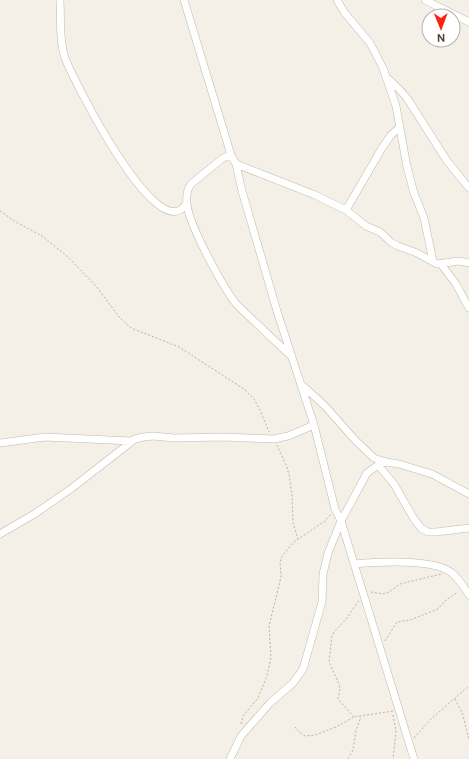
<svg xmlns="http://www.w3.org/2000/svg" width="469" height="759" font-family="'DM Sans',sans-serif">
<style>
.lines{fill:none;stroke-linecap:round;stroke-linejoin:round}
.minor-casing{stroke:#c3b9ac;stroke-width:8}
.path{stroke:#c3b09a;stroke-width:1;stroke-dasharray:2 2;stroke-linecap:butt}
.minor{stroke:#fff;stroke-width:7}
</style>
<rect width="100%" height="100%" fill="#f4efe7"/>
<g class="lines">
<g class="minor-casing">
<path id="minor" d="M 60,0 C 61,19 59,40 65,58 C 73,79 158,249 186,204
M 184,0 L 231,155 L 236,164 L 242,191 L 277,311 L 314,425 L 335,509 L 341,521 L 414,759
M 337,0 L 344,12 L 370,43 L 383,68 L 396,106 L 407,167 L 414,193 L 424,218 L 433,261
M 425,0 L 469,22
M 386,77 L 399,89 L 407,98 L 447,161 L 469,188
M 231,155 L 223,158 L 191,184 C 187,189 186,198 187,204 C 189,225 224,290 238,306 L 291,356
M 236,164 L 315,195 L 346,210 L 366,226 L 380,232 L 392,243 L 398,246 L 417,253 L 437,264 L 459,261 L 469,263
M 346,210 L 382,148 L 391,135 L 400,127
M 441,264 L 456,284 L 469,308
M 301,384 L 325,406 L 355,440 L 374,458 L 386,462 L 399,464 L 432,474 L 469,494
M 0,443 L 45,437 L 131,441
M 378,465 L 394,484 L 414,519 L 422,529 L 428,532 L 436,532 L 469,528
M 0,534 L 36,513 L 72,488 L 135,439 L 143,437 L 153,436 L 174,438 L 222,437 L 274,439 L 288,436 L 314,425
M 354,564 C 378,562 433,558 452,573 C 459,579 464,587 469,595
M 230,759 L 241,736 L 270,703 L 293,683 L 303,669 L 322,602 L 323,574 L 328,553 L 341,521 L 367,473 L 378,465 L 386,462"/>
</g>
<path class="path" d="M 0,211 L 16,222 L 42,236 L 67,256 L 96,286 L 120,318 L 131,328 L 179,347 L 244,389 L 254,399 L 260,410 L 269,432
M 277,445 L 287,467 L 289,475 L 292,494 L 293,523 L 298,539
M 371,592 L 383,594 L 389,592 L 400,584 L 441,574
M 385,641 L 397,622 L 410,620 L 438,609 L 446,600 L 458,592
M 455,699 L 463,715 L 469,740
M 393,715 L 396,732 L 393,759
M 354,717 L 338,699 L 340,689 L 339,684 L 329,662 L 332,636 L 334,632 L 347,618 L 359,600
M 241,724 L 243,716 L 258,698 L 267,676 L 271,657 L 269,626 L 281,577 L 280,562 L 282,556 L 294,542 L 325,521 L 331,514
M 295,727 L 299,732 L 305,736 L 315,735 L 336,727 L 354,717 L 393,711
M 414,738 L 431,719 L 469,686
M 348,759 L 353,750 L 356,730 L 361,717"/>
<use href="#minor" class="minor"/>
</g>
<g transform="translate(441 28) rotate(179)"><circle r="19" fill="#ffffff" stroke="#b6b2af"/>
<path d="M0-3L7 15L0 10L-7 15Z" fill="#ff2014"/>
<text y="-6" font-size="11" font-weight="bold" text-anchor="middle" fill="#483f36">N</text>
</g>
</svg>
